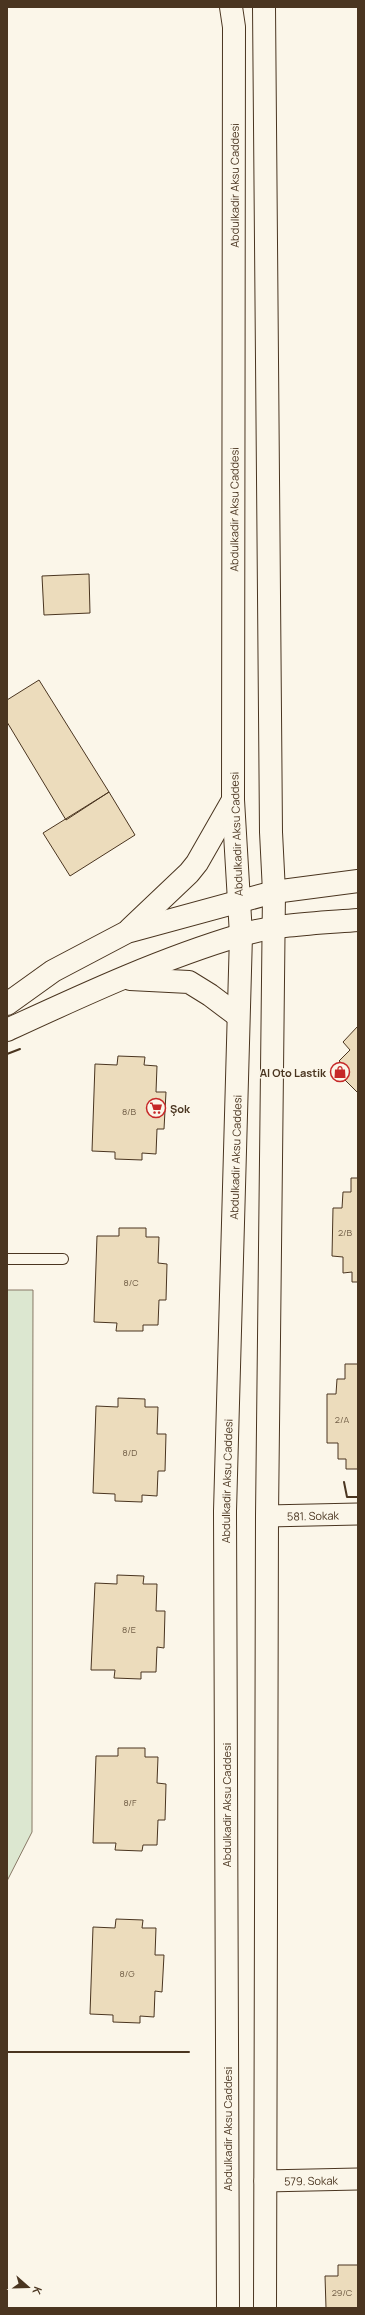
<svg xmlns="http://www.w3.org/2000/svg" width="365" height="2315" font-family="Manrope,sans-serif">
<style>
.green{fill:#dce7d0;stroke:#887966}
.building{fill:#ecdcbc;stroke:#4a3520}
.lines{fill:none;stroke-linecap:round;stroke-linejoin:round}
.lane-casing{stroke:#4a3520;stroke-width:12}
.street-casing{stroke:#4a3520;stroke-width:23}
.secondary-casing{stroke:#4a3520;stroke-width:24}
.lane{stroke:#fbf6e9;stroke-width:10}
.street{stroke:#fbf6e9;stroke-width:21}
.secondary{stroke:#fbf6e9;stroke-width:22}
.wall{stroke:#4a3520;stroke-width:2}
.labels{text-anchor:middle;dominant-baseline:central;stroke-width:3;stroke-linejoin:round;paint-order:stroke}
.number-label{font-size:9px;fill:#725f47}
.street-label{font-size:11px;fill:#4a3520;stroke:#fbf6e9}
.poi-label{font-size:11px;font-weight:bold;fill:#4a3520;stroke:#fbf6e9;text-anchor:end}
</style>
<rect width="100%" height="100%" fill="#fbf6e9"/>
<path class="green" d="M 7,1290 L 33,1290 L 32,1832 L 7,1881 Z"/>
<path class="building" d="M 89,574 L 90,613 L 44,615 L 42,576 Z
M 39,680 L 109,792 L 66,820 L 7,722 L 7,700 Z
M 109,792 L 135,835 L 70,876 L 43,833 Z
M 358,1026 L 358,1093 L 339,1074 L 346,1067 L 339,1061 L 350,1050 L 343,1042 Z
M 118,1056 L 145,1057 L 144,1065 L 157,1066 L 156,1092 L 166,1092 L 164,1129 L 157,1129 L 156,1154 L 142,1153 L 142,1160 L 115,1159 L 115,1152 L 92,1151 L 95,1064 L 117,1065 Z
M 351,1178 L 358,1178 L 358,1282 L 352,1282 L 352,1272 L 343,1273 L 343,1257 L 332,1256 L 333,1208 L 342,1208 L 343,1192 L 351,1192 Z
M 119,1228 L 146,1228 L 146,1237 L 159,1237 L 158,1263 L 167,1264 L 166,1300 L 159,1300 L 158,1325 L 143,1325 L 143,1331 L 116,1331 L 117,1323 L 94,1322 L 97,1236 L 119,1236 Z
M 345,1364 L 358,1364 L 358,1469 L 346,1469 L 346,1459 L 338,1459 L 338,1443 L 327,1443 L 327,1394 L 336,1394 L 337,1379 L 345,1379 Z
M 118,1398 L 145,1399 L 145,1407 L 158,1407 L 157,1434 L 166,1434 L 165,1471 L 158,1471 L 157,1496 L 142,1495 L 142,1502 L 115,1501 L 115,1494 L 93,1493 L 96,1406 L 118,1407 Z
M 117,1575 L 144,1576 L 143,1584 L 157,1584 L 156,1611 L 165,1611 L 164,1648 L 157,1647 L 156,1672 L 141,1672 L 141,1679 L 114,1678 L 115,1670 L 91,1670 L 95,1583 L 117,1584 Z
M 118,1748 L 145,1748 L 145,1757 L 158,1757 L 157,1783 L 166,1784 L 165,1820 L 158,1820 L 157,1845 L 143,1845 L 142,1851 L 115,1850 L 116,1843 L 93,1843 L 96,1756 L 118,1756 Z
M 116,1919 L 143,1920 L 142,1928 L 156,1928 L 155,1955 L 164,1955 L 162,1992 L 155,1991 L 154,2017 L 140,2016 L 140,2023 L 113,2022 L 113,2015 L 90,2014 L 93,1927 L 115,1928 Z
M 338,2265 L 358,2265 L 358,2308 L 326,2308 L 325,2276 L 338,2276 Z"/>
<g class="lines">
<g class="lane-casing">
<path id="lane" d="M 7,1259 L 63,1259"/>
</g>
<g class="street-casing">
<g id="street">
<path id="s1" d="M 267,1516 L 358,1514"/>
<path id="s2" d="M 265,2181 L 358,2179"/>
</g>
</g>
<g class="secondary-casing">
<g id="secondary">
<path d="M 264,7 L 271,832 L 274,892 L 267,1516 L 265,2308"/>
<path d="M 130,929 L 189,873 L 197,863 L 233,800"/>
<path d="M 130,979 L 189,982 L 210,995 L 238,1016"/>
<path d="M 7,1004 L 53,971 L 127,932 L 274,892 L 358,881"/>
<path d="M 7,1030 C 83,995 160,959 241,935 C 278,924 320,923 358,920"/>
<path id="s3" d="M 228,2308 L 225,1511 L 241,935 L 233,800 L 234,27 L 231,7"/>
</g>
</g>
<use href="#lane" class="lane"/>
<use href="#street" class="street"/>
<use href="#secondary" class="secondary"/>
<path class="wall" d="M 7,1054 L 20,1049
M 344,1482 L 347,1497 L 358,1497
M 7,2052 L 189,2052"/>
</g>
<defs>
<g id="shop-ring" transform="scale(1)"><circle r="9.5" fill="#fbf6e9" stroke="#c62828" stroke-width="1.5"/><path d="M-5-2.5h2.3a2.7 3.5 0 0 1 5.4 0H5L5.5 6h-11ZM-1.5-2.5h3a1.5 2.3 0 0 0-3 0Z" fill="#c62828"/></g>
<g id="supermarket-ring" transform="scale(1)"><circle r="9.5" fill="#fbf6e9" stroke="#c62828" stroke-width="1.5"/><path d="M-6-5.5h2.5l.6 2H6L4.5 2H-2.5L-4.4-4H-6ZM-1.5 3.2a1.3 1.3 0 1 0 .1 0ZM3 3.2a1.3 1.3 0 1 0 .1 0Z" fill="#c62828"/></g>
</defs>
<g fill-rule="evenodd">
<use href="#shop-ring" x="340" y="1072"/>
<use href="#supermarket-ring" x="156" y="1108"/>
</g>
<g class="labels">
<g class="number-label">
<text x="129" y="1111">8/B</text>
<text x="345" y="1232">2/B</text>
<text x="131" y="1282">8/C</text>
<text x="342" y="1419">2/A</text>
<text x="130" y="1452">8/D</text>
<text x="129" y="1629">8/E</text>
<text x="130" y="1802">8/F</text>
<text x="127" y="1973">8/G</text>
<text x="342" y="2292">29/C</text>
</g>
<g class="street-label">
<text stroke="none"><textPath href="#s3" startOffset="2123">Abdulkadir Aksu Caddesi</textPath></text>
<text stroke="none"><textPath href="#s3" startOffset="1799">Abdulkadir Aksu Caddesi</textPath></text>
<text transform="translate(236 834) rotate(-92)">Abdulkadir Aksu Caddesi</text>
<text stroke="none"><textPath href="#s3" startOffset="1151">Abdulkadir Aksu Caddesi</textPath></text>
<text stroke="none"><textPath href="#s3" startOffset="827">Abdulkadir Aksu Caddesi</textPath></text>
<text stroke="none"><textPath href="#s1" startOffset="46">581. Sokak</textPath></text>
<text transform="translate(226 1805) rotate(-90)">Abdulkadir Aksu Caddesi</text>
<text transform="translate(227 2129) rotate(-90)">Abdulkadir Aksu Caddesi</text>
<text stroke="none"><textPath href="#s2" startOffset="46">579. Sokak</textPath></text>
</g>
<g class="poi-label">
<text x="326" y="1072">Al Oto Lastik</text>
<text x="170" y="1108" text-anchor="start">Şok</text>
</g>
</g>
<rect width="365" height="2315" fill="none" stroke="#4a3520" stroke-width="16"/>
<g transform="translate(28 2287) rotate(110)" stroke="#fbf6e9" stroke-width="3" paint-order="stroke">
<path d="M0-3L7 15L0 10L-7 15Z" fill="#4a3520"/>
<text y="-6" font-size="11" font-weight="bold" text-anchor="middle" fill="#4a3520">K</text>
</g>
</svg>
